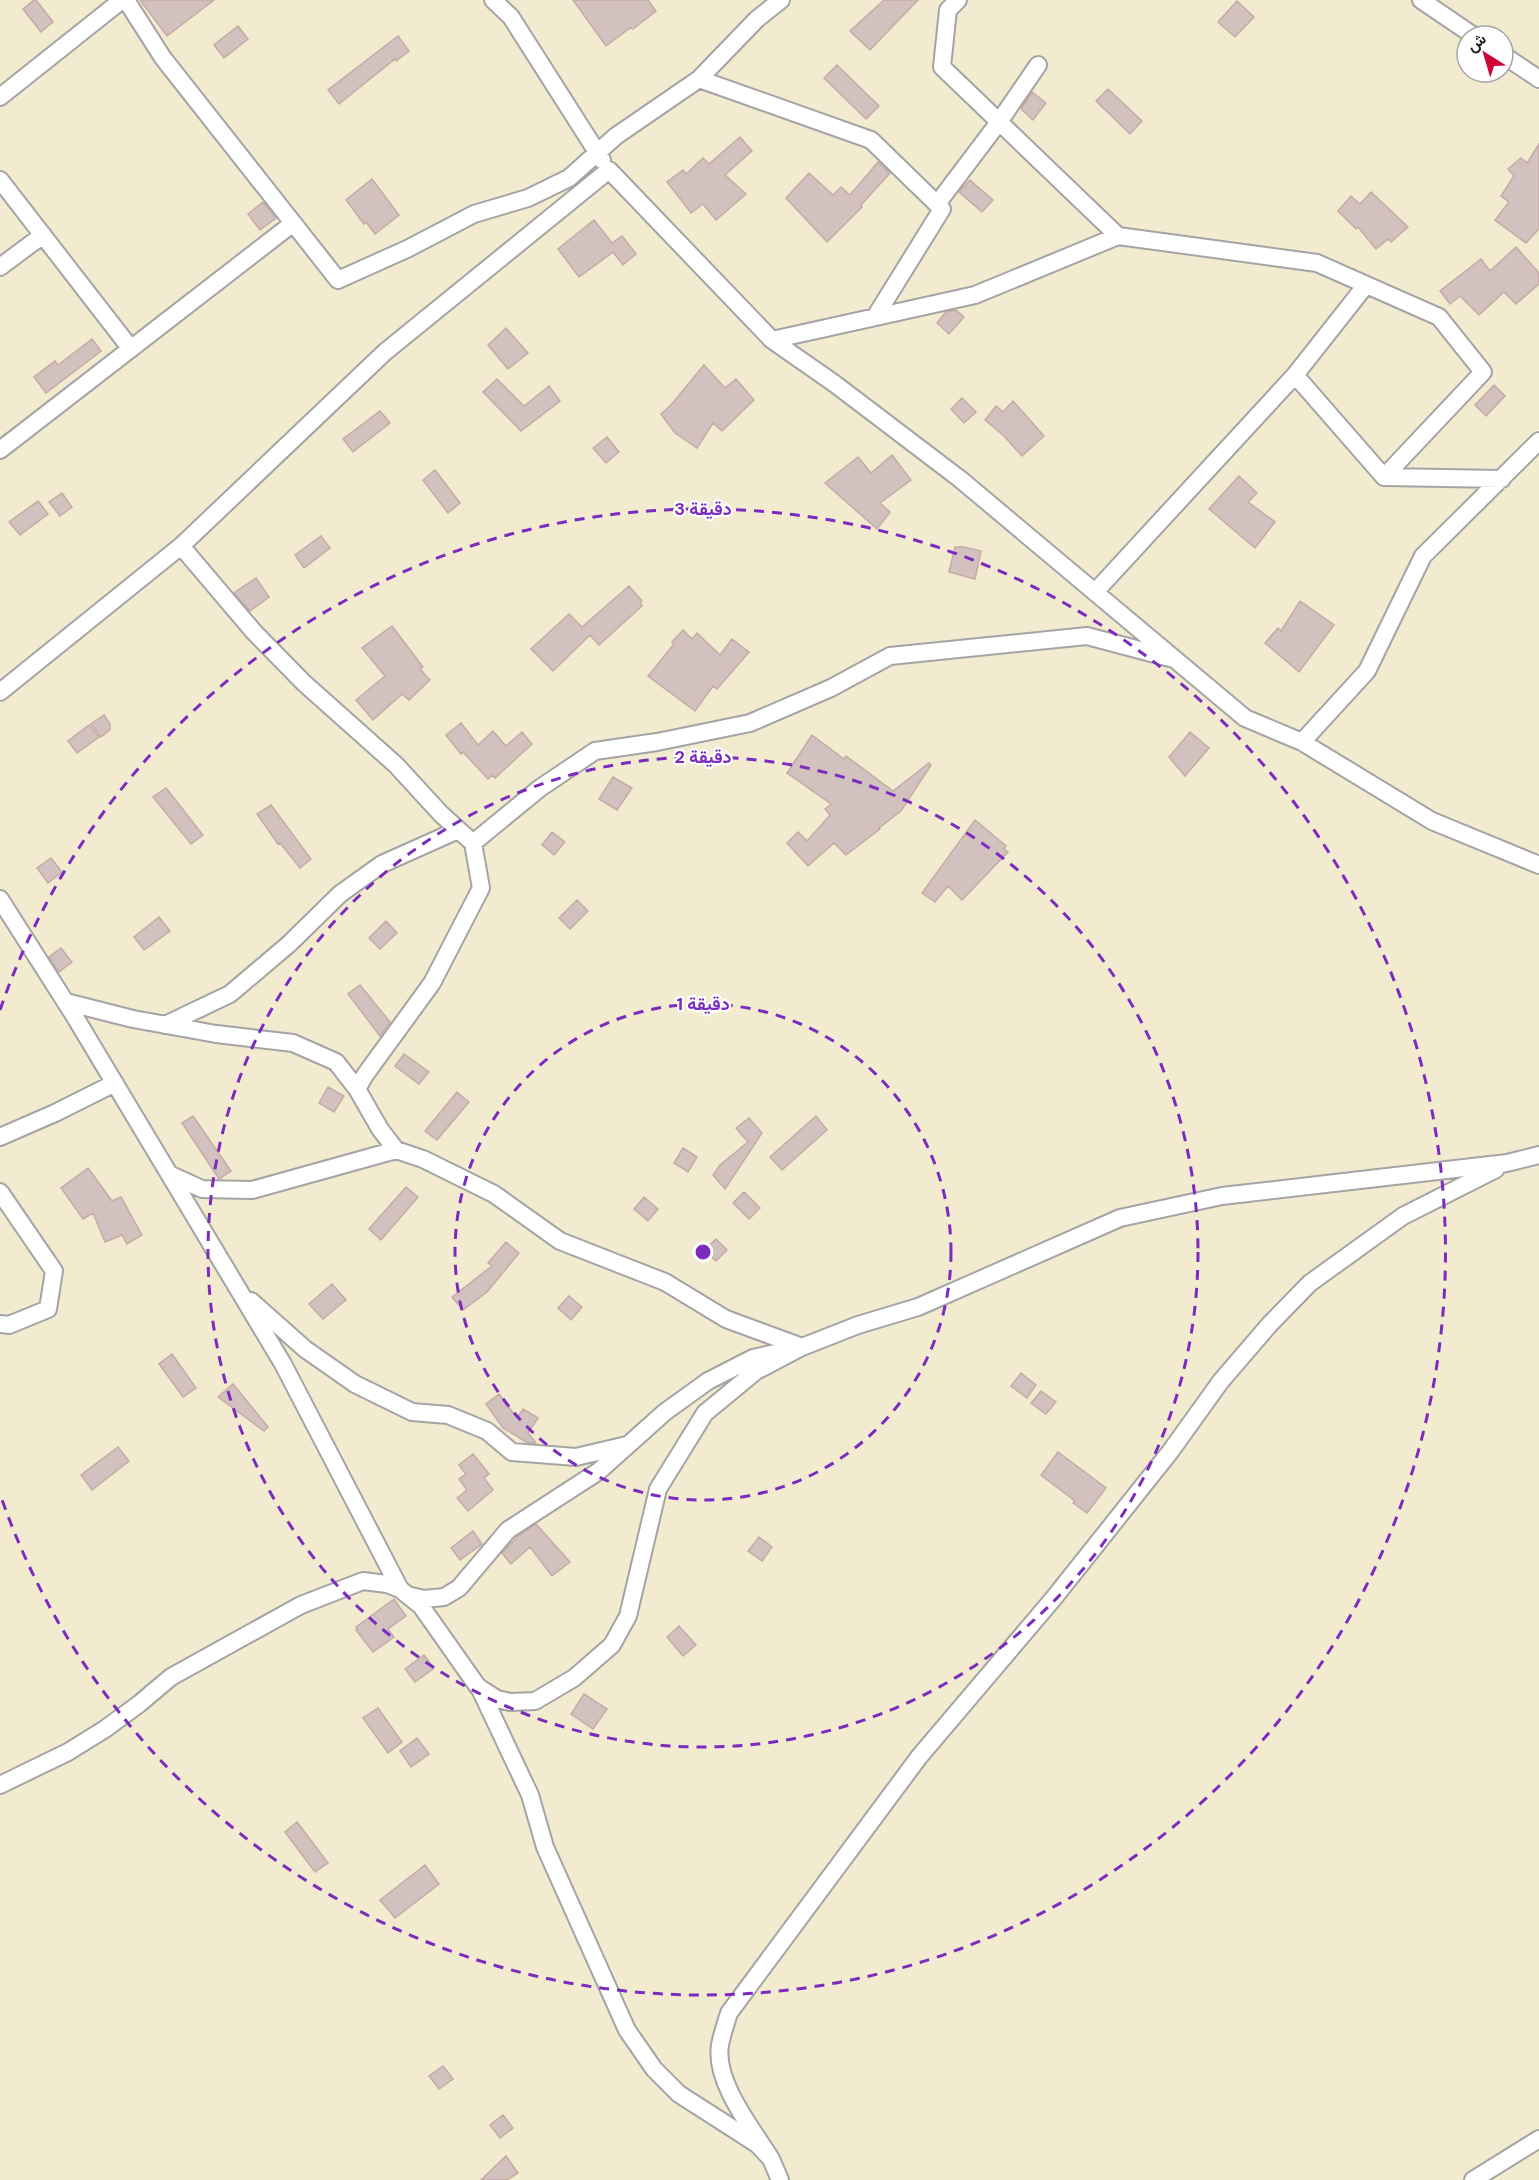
<svg xmlns="http://www.w3.org/2000/svg" width="1539" height="2180" font-family="'DM Sans',Vazirmatn,sans-serif">
<style>
.farmland{fill:#f2ebcf;fill-rule:evenodd}
.building{fill:#d2c1be;stroke:#c5aba6;stroke-width:1.5}
.lines{fill:none;stroke-linecap:round;stroke-linejoin:round}
.minor-casing{stroke:#a4a4a4;stroke-width:20}
.minor{stroke:#fff;stroke-width:16}
.ring{fill:none;stroke:#7b2cbf;stroke-width:3;stroke-dasharray:10 8}
.centre{fill:#7b2cbf;stroke:#fff;stroke-width:3}
.ring-label{font-size:18px;text-anchor:middle;font-weight:bold;fill:#7b2cbf;stroke:#fff;stroke-width:4.5;stroke-linejoin:round;paint-order:stroke}
</style>
<rect width="100%" height="100%" fill="#f1eae5"/>
<path class="farmland" d="M 0,0 L 1539,0 L 1539,2180 L 0,2180 ZM 1467,36 L 1503,36 L 1503,72 L 1467,72 Z"/>
<path class="building" d="M 34,0 L 36,0 L 53,22 L 41,32 L 23,9 Z
M 140,0 L 214,0 L 167,36 Z
M 573,0 L 648,0 L 656,11 L 633,29 L 630,28 L 606,46 Z
M 884,0 L 918,0 L 870,50 L 850,31 Z
M 1237,1 L 1254,17 L 1235,37 L 1218,22 Z
M 238,26 L 248,39 L 224,58 L 214,45 Z
M 398,36 L 409,51 L 396,61 L 395,59 L 339,104 L 328,90 Z
M 837,65 L 879,106 L 866,119 L 824,78 Z
M 1108,89 L 1142,121 L 1130,134 L 1096,101 Z
M 1032,92 L 1046,103 L 1033,120 L 1021,109 Z
M 740,137 L 752,151 L 725,175 L 746,194 L 716,220 L 703,204 L 691,213 L 667,182 L 683,170 L 686,174 L 703,158 L 709,164 Z
M 1539,144 L 1539,229 L 1526,243 L 1495,220 L 1509,202 L 1501,196 L 1514,176 L 1508,169 L 1521,158 L 1527,163 Z
M 878,162 L 890,173 L 861,205 L 862,207 L 827,242 L 786,198 L 809,173 L 833,195 L 841,187 L 850,195 Z
M 372,179 L 399,215 L 375,234 L 366,222 L 364,224 L 346,200 Z
M 970,180 L 993,200 L 982,212 L 959,192 Z
M 1371,192 L 1408,227 L 1391,242 L 1388,239 L 1376,249 L 1358,227 L 1356,229 L 1338,211 L 1351,196 L 1360,204 Z
M 263,202 L 276,218 L 260,230 L 248,214 Z
M 594,220 L 612,243 L 622,236 L 636,254 L 623,265 L 613,252 L 579,277 L 558,249 Z
M 1516,247 L 1539,273 L 1539,284 L 1516,304 L 1504,292 L 1479,315 L 1460,296 L 1450,304 L 1440,291 L 1481,259 L 1490,271 Z
M 956,310 L 964,317 L 949,334 L 937,323 L 946,312 Z
M 506,328 L 528,353 L 508,369 L 488,345 Z
M 92,339 L 101,351 L 46,393 L 34,377 L 55,361 L 58,365 Z
M 704,365 L 725,388 L 736,379 L 754,400 L 722,431 L 713,423 L 697,448 L 675,433 L 661,414 L 671,405 Z
M 497,379 L 524,406 L 549,386 L 560,401 L 521,431 L 483,392 Z
M 1494,385 L 1505,396 L 1486,416 L 1475,405 Z
M 962,398 L 976,412 L 964,423 L 951,409 Z
M 1013,401 L 1044,436 L 1022,456 L 1004,436 L 985,420 L 996,406 L 1003,412 Z
M 380,411 L 390,423 L 353,452 L 343,439 Z
M 607,437 L 619,452 L 606,463 L 593,448 Z
M 892,455 L 911,480 L 880,503 L 890,512 L 877,529 L 825,483 L 858,457 L 871,473 Z
M 435,470 L 460,503 L 448,513 L 423,480 Z
M 1239,476 L 1257,493 L 1248,502 L 1275,522 L 1255,548 L 1209,509 Z
M 62,493 L 72,507 L 60,516 L 49,502 Z
M 38,501 L 48,514 L 20,535 L 9,522 Z
M 321,536 L 330,548 L 304,568 L 295,555 Z
M 955,547 L 964,547 L 981,551 L 975,579 L 949,572 Z
M 256,578 L 269,597 L 250,611 L 234,593 Z
M 629,586 L 642,601 L 640,603 L 642,606 L 599,645 L 590,635 L 553,671 L 531,649 L 569,614 L 582,627 Z
M 1300,601 L 1334,625 L 1299,672 L 1265,643 L 1278,628 L 1281,631 Z
M 392,626 L 423,667 L 420,669 L 430,680 L 409,700 L 402,694 L 373,720 L 356,700 L 385,676 L 362,648 Z
M 683,630 L 692,639 L 697,633 L 720,655 L 732,639 L 749,652 L 717,689 L 713,686 L 695,711 L 648,676 L 674,644 L 672,642 Z
M 104,715 L 110,724 L 110,730 L 101,737 L 91,724 Z
M 461,723 L 478,745 L 493,731 L 506,746 L 522,732 L 532,744 L 495,778 L 493,775 L 488,779 L 463,752 L 461,754 L 446,735 Z
M 89,725 L 99,737 L 77,753 L 68,741 Z
M 1190,732 L 1209,748 L 1185,776 L 1169,757 Z
M 812,735 L 844,759 L 846,756 L 893,791 L 929,763 L 931,765 L 901,811 L 879,828 L 880,829 L 846,855 L 834,843 L 808,866 L 787,843 L 798,832 L 807,841 L 830,815 L 825,809 L 831,804 L 787,773 Z
M 613,777 L 632,788 L 617,810 L 599,799 Z
M 166,788 L 203,835 L 191,844 L 153,797 Z
M 271,805 L 311,859 L 300,868 L 280,843 L 278,844 L 257,814 Z
M 975,820 L 1006,846 L 1004,849 L 1008,852 L 962,900 L 948,886 L 935,902 L 922,893 Z
M 552,832 L 565,842 L 554,855 L 542,845 Z
M 51,858 L 62,872 L 48,883 L 37,868 Z
M 577,900 L 588,911 L 570,929 L 559,918 Z
M 159,917 L 170,931 L 144,950 L 134,937 Z
M 386,921 L 397,933 L 380,949 L 369,938 Z
M 61,948 L 72,962 L 59,972 L 49,957 Z
M 360,985 L 390,1022 L 380,1036 L 348,994 Z
M 404,1054 L 429,1072 L 419,1084 L 395,1066 Z
M 328,1087 L 344,1096 L 334,1112 L 319,1103 Z
M 457,1092 L 469,1102 L 437,1140 L 425,1131 Z
M 193,1116 L 231,1171 L 219,1179 L 182,1123 Z
M 816,1116 L 827,1130 L 782,1170 L 770,1157 Z
M 749,1118 L 762,1133 L 725,1189 L 713,1175 L 720,1165 L 748,1142 L 736,1128 Z
M 683,1148 L 697,1157 L 688,1172 L 674,1163 Z
M 88,1168 L 112,1201 L 121,1197 L 142,1235 L 127,1244 L 122,1235 L 105,1242 L 93,1213 L 83,1219 L 61,1188 Z
M 406,1187 L 418,1197 L 381,1240 L 369,1229 Z
M 744,1192 L 760,1208 L 749,1219 L 733,1203 Z
M 644,1197 L 658,1209 L 648,1221 L 634,1209 Z
M 716,1239 L 727,1250 L 716,1261 L 704,1250 Z
M 506,1242 L 519,1253 L 487,1292 L 463,1310 L 452,1297 L 492,1266 L 488,1263 Z
M 332,1284 L 346,1300 L 323,1319 L 309,1304 Z
M 569,1296 L 582,1307 L 571,1320 L 558,1308 Z
M 172,1354 L 196,1388 L 183,1397 L 159,1364 Z
M 1021,1373 L 1036,1385 L 1027,1398 L 1011,1386 Z
M 233,1384 L 268,1427 L 264,1431 L 218,1397 Z
M 1041,1391 L 1056,1402 L 1046,1414 L 1031,1403 Z
M 499,1394 L 517,1418 L 523,1409 L 538,1418 L 528,1433 L 536,1443 L 528,1443 L 503,1428 L 486,1404 Z
M 118,1447 L 129,1461 L 92,1490 L 81,1475 Z
M 1058,1452 L 1106,1488 L 1087,1513 L 1073,1503 L 1075,1501 L 1041,1475 Z
M 473,1454 L 489,1474 L 484,1478 L 493,1490 L 468,1511 L 457,1498 L 467,1490 L 459,1479 L 466,1474 L 459,1465 Z
M 536,1524 L 570,1562 L 552,1576 L 530,1547 L 511,1564 L 502,1553 L 517,1537 Z
M 473,1531 L 482,1544 L 460,1560 L 451,1548 Z
M 759,1537 L 772,1547 L 762,1561 L 748,1551 Z
M 394,1599 L 406,1616 L 388,1629 L 394,1637 L 373,1652 L 356,1630 L 358,1629 L 356,1627 Z
M 679,1626 L 696,1645 L 683,1656 L 667,1637 Z
M 424,1655 L 434,1668 L 415,1682 L 405,1669 Z
M 584,1694 L 607,1709 L 593,1729 L 571,1714 Z
M 378,1708 L 402,1742 L 388,1753 L 363,1718 Z
M 417,1738 L 429,1754 L 411,1767 L 400,1751 Z
M 297,1822 L 328,1863 L 315,1872 L 285,1832 Z
M 425,1865 L 439,1884 L 395,1918 L 380,1900 Z
M 443,2066 L 453,2079 L 439,2089 L 429,2076 Z
M 503,2115 L 513,2128 L 500,2138 L 490,2125 Z
M 506,2156 L 518,2173 L 507,2180 L 481,2180 Z"/>
<g class="lines">
<g class="minor-casing">
<path id="minor" d="M 126,0 L 163,58 L 338,280 L 407,249 L 474,214 L 528,198 L 569,178 L 616,136 L 699,79 L 757,19 L 781,0
M 493,0 L 511,17 L 602,160
M 958,0 L 948,10 L 942,67 L 1118,236
M 1421,0 L 1474,36
M 1503,55 L 1539,79
M 699,79 L 871,140 L 942,209 L 875,317
M 0,97 L 122,0
M 0,180 L 131,349
M 937,204 L 999,122 L 1038,65
M 0,267 L 43,235
M 1366,285 L 1295,375 L 1384,477
M 772,340 L 975,295 L 1118,236 L 1317,263 L 1439,317 L 1483,372 L 1384,477 L 1502,479
M 0,450 L 292,224
M 181,546 L 254,632 L 304,683 L 396,765 L 441,814 L 473,843 L 540,788 L 595,751 L 657,742 L 750,723 L 831,688 L 890,656 L 1087,636 L 1170,658
M 1095,592 L 1295,375
M 0,692 L 181,546 L 385,352 L 609,170 L 772,340 L 835,384 L 960,479 L 1245,718 L 1302,742 L 1432,821 L 1539,865
M 1302,742 L 1367,671 L 1423,556 L 1539,441
M 473,843 L 481,888 L 432,983 L 365,1075 L 357,1089 L 380,1129 L 396,1150 L 423,1159 L 494,1194 L 560,1241 L 665,1282 L 726,1319 L 802,1347
M 0,899 L 75,1017 L 283,1364 L 400,1589
M 66,1002 L 133,1019 L 216,1034 L 293,1043 L 336,1062 L 357,1089
M 165,1025 L 230,994 L 289,944 L 340,894 L 382,864 L 458,830
M 0,1137 L 55,1113 L 115,1083
M 169,1174 L 202,1189 L 252,1190 L 396,1150
M 0,1192 L 54,1271 L 48,1309 L 9,1325 L 0,1324
M 251,1301 L 305,1349 L 355,1384 L 412,1412 L 448,1415 L 487,1431 L 512,1452 L 576,1457 L 627,1445
M 411,1596 L 424,1599 L 444,1597 L 459,1588 L 508,1530 L 599,1471 L 665,1412 L 708,1381 L 753,1358 L 780,1352
M 479,1687 L 530,1795 L 545,1847 L 627,2030 L 654,2069 L 679,2094 L 757,2144 L 771,2159 L 780,2180
M 0,1785 L 68,1752 L 105,1729 L 139,1704 L 171,1677 L 301,1605 L 363,1581 L 387,1584 L 400,1589 L 421,1606 L 478,1687 L 497,1699 L 510,1702 L 535,1701 L 574,1678 L 612,1645 L 628,1616 L 658,1489 L 705,1413 L 756,1371 L 802,1347 L 858,1325 L 918,1307 L 1120,1218 L 1222,1196 L 1507,1163 L 1539,1155
M 771,2159 C 752,2128 714,2082 720,2045 C 722,2034 726,2023 729,2013 L 919,1757 L 1053,1599 L 1170,1452 L 1221,1381 L 1270,1324 L 1310,1283 L 1403,1216 L 1496,1169
M 1473,2180 L 1539,2139"/>
</g>
<use href="#minor" class="minor"/>
</g>
<g class="ring">
<circle cx="703" cy="1252" r="248"/>
<circle cx="703" cy="1252" r="495"/>
<path d="M0 1010A743 743 0 1 1 0 1494"/>
</g>
<circle cx="703" cy="1252" r="9" class="centre"/>
<g class="ring-label">
<text x="703" y="515">3 دقيقة</text>
<text x="703" y="763">2 دقيقة</text>
<text x="703" y="1010">1 دقيقة</text>
</g>
<g transform="translate(1485 54) rotate(323)"><circle r="28" fill="#ffffff" stroke="#a6a6a6" stroke-width="1.5"/>
<path d="M0-4.5L10 22L0 15L-10 22Z" fill="#d00038"/>
<text y="-9" font-size="16" font-weight="bold" text-anchor="middle" fill="#202020">ش</text>
</g>
</svg>
